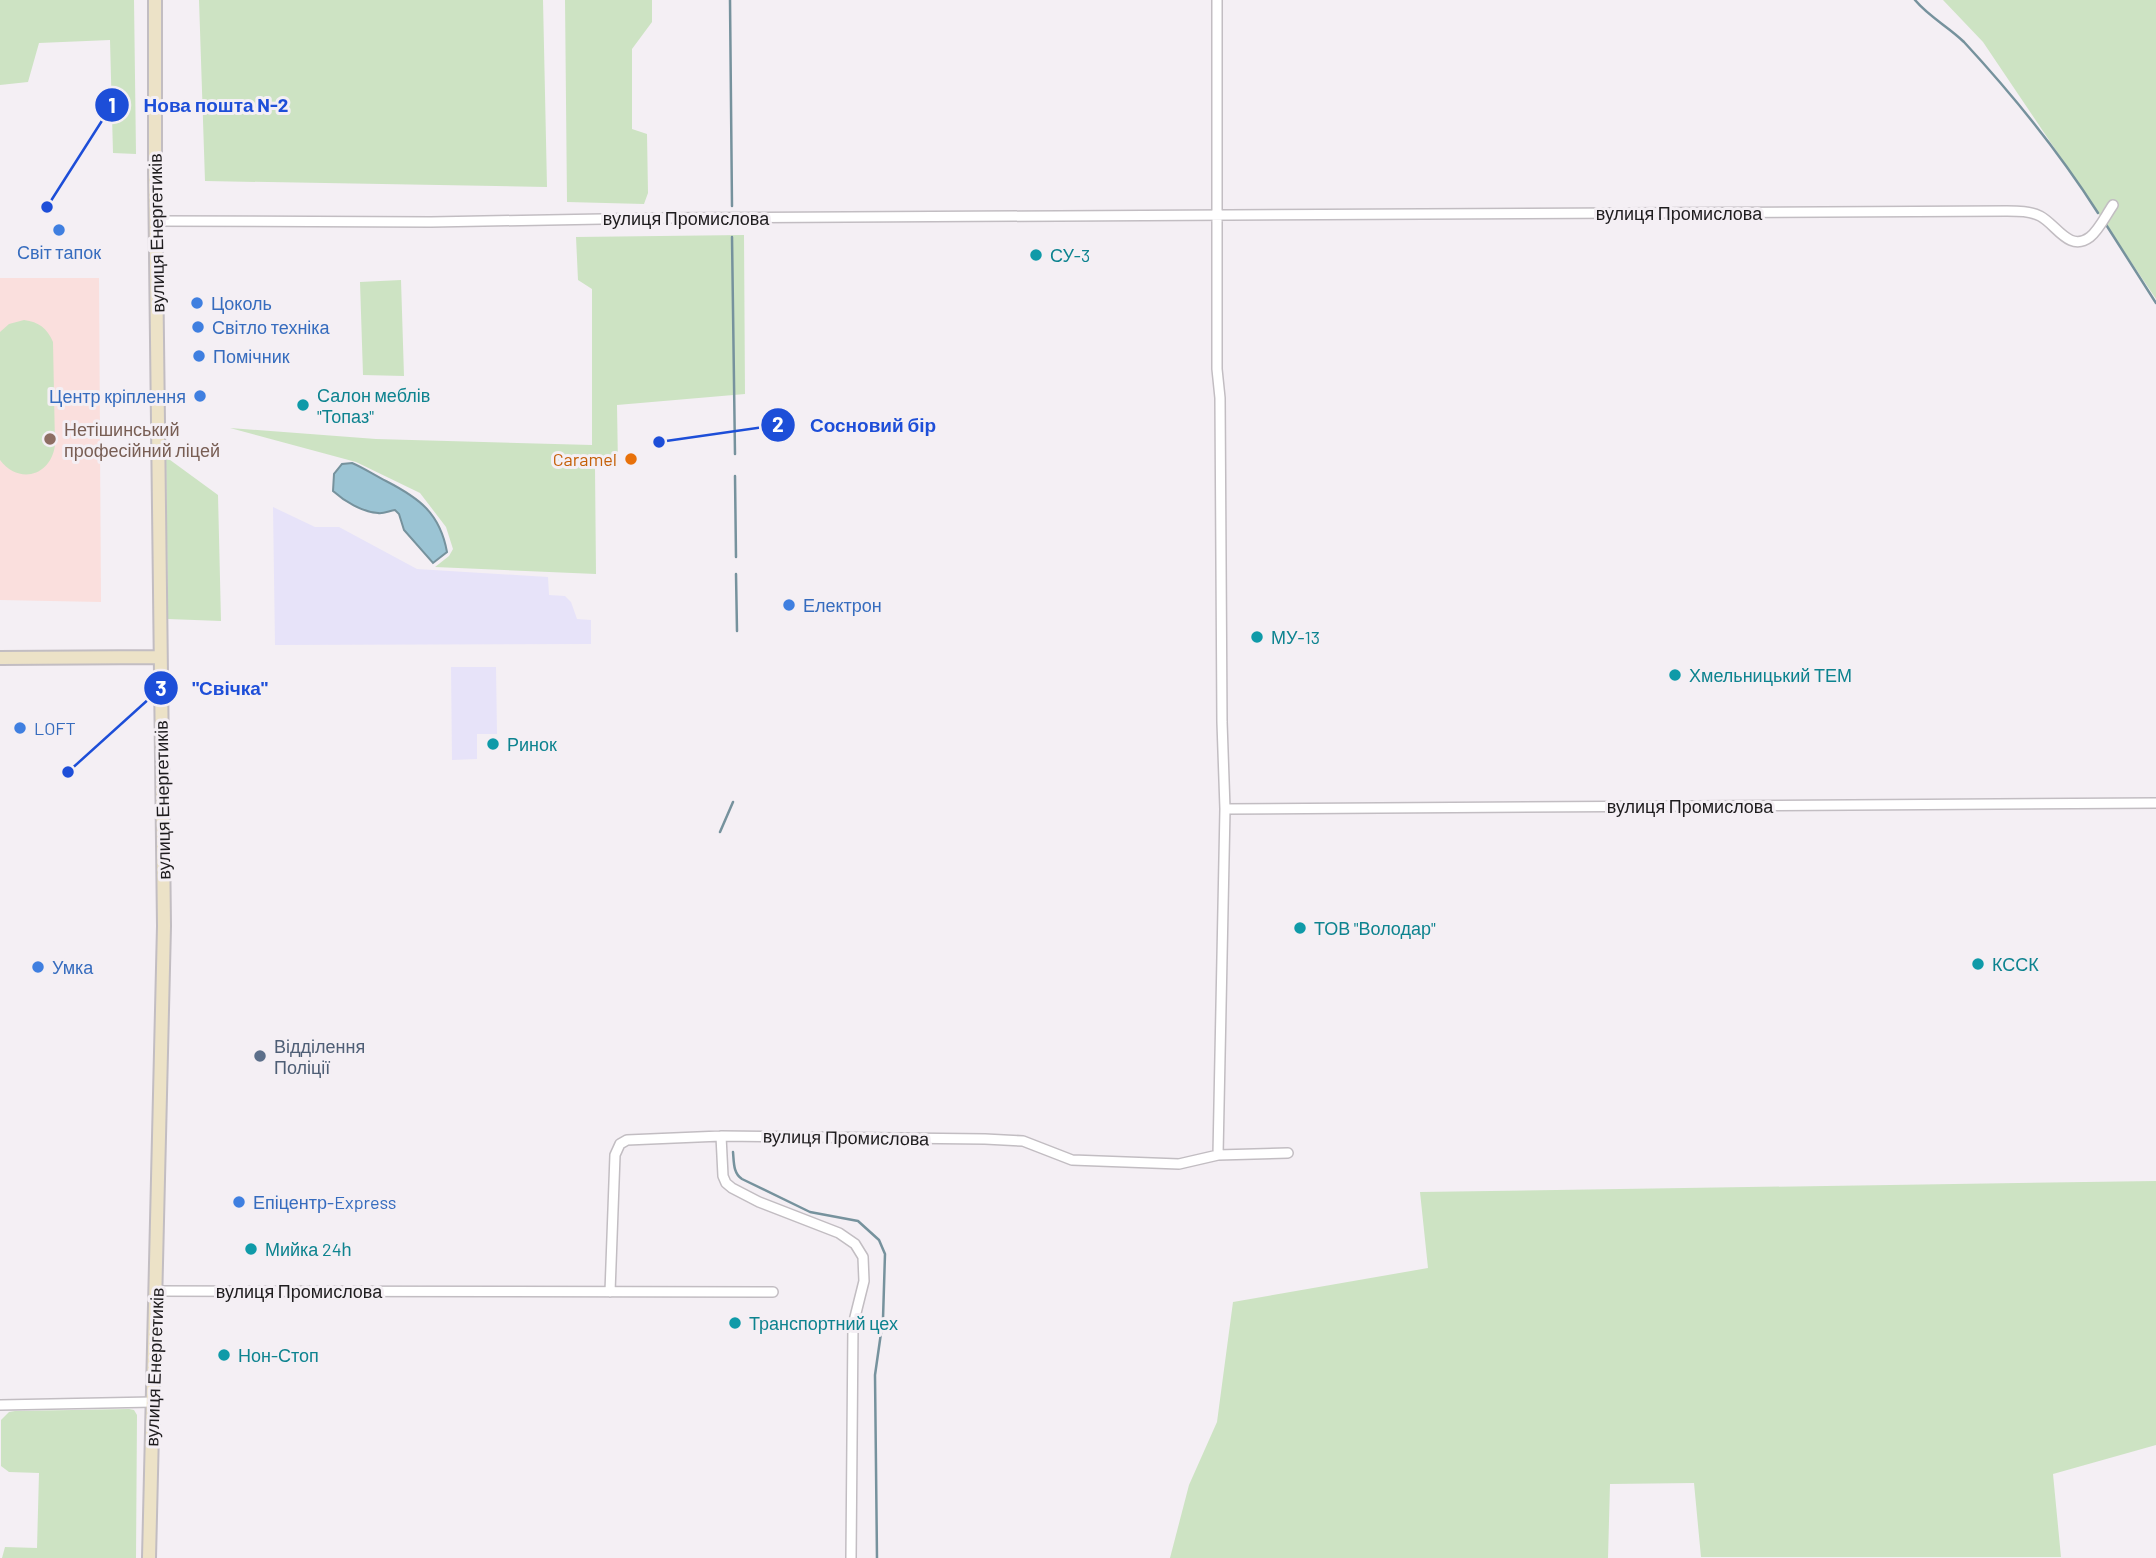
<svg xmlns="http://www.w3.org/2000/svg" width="2156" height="1558" font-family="Barlow,sans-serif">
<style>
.commercial{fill:#e7e3f9}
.education{fill:#fadfdd}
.green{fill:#cde3c3}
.water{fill:#9bc4d4;stroke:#76929d;stroke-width:2}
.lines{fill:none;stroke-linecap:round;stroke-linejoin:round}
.stream{stroke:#76929d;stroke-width:2.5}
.minor-casing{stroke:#c2bdc2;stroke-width:12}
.secondary-casing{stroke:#c2bdc2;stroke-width:16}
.minor{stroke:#fff;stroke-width:9}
.secondary{stroke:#ece2c7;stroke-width:12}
.shop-dot{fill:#3f7fe0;stroke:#f4eff4;stroke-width:2.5}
.culture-dot{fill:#0f9aa8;stroke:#f4eff4;stroke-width:2.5}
.education-dot{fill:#8d6e63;stroke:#f4eff4;stroke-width:2.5}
.food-dot{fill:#e8710a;stroke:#f4eff4;stroke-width:2.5}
.service-dot{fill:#5c6f8a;stroke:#f4eff4;stroke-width:2.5}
.labels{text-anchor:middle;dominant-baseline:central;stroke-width:6;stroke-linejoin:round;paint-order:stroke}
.street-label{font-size:18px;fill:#1e1c1e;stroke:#f4eff4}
.shop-label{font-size:18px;fill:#366cbe;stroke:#f4eff4;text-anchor:start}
.culture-label{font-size:18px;fill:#0d838f;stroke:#f4eff4;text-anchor:start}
.education-label{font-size:18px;fill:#785e54;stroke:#f4eff4;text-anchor:start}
.food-label{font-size:18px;fill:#c56008;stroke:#f4eff4;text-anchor:end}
.service-label{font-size:18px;fill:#4e5e75;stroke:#f4eff4;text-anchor:start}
.leader{fill:none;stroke:#1d4ed8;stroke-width:2.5}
.callout-dot{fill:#1d4ed8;stroke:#f4eff4;stroke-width:2.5}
.mark-label{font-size:21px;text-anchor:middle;font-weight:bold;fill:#fff}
.callout-label{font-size:19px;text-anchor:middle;font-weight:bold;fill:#1d4ed8;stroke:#f4eff4;stroke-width:6;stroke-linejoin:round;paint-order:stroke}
</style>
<rect width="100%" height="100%" fill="#f4eff4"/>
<path class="commercial" d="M 273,507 L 315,527 L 339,527 L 417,569 L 548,577 L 549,595 L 565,596 L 571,602 L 577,619 L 591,620 L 591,644 L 275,645 Z
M 451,667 L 496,667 L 497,734 L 477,734 L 477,759 L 452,760 Z"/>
<path class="education" d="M 0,278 L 99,278 L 101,602 L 0,600 Z"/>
<path class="green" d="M 0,0 L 134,0 L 136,154 L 113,153 L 110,40 L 39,43 L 28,82 L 0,85 Z
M 199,0 L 543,0 L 547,187 L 205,181 Z
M 565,0 L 652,0 L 652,22 L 632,49 L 632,129 L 647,134 L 648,193 L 644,204 L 567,202 Z
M 1943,0 L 2156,0 L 2156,299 L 1983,42 Z
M 744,235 L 745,394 L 617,405 L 618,467 L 595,468 L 596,574 L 435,567 L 449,556 L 453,549 L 446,527 L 420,493 L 356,462 L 230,428 L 376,439 L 592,445 L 592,289 L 578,280 L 576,237 Z
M 401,280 L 404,376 L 363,375 L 360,282 Z
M 24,320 C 39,322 47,328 53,342 L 55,445 C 51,476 19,485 0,460 L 0,332 L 9,324 Z
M 166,457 L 218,495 L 221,621 L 168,619 Z
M 2156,1181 L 2156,1445 L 2053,1474 L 2061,1557 L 1701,1557 L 1694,1483 L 1610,1484 L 1608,1558 L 1170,1558 L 1189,1485 L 1217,1422 L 1233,1302 L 1428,1268 L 1420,1192 Z
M 129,1409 L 134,1410 L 137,1415 L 136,1558 L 2,1558 L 5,1547 L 37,1548 L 39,1473 L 9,1472 L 1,1466 L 1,1420 L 9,1412 L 15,1411 Z"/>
<path class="water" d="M 352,463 C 364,468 374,475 386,481 C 419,498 440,513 447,552 L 433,563 L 404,530 L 399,514 L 395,510 C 389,511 383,514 378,513 C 362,512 344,501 333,491 L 334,474 L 342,464 Z"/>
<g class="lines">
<path class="stream" d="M 730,0 L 732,206
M 1915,0 C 1929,17 1949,27 1964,42 C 2013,95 2059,152 2098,213
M 2105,223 L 2156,303
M 732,237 L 735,454
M 735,476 L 736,557
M 736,574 L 737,631
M 720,832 L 733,802
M 733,1152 C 734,1162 733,1173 742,1179 L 810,1212 L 858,1221 L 879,1240 L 885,1254 L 883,1319 L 875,1375 L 877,1558"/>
<g class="minor-casing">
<path id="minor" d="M 1217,0 L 1217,369 L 1220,398 L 1222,722 L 1225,809
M 155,221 L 431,222 L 656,218 L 2007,211 C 2018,211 2030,211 2040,216 C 2056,224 2069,253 2090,237 C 2099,230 2106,215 2113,205
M 721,1136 L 723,1176 L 726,1183 L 732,1188 L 759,1202 L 839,1233 L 855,1244 L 863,1257 L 864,1281 L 853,1325 L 851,1558
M 1218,1155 L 1225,809 L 2156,803
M 157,1291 L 773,1292
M 610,1292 L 615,1155 L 620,1144 L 627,1140 L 721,1136 L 985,1139 L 1023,1141 L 1072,1160 L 1179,1164 L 1218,1155 L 1288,1153
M 0,1405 L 153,1402"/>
</g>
<g class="secondary-casing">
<path id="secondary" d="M 0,658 L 160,657
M 149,1558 L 164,926 L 155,172 L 155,0"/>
</g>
<use href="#minor" class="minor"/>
<use href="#secondary" class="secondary"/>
</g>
<g class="shop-dot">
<circle cx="59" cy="230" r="7"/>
<circle cx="197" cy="303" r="7"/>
<circle cx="198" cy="327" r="7"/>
<circle cx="199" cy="356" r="7"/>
<circle cx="200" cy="396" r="7"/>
<circle cx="789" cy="605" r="7"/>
<circle cx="20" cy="728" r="7"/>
<circle cx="38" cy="967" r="7"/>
<circle cx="239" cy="1202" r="7"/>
</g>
<g class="culture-dot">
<circle cx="1036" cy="255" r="7"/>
<circle cx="303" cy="405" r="7"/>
<circle cx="1257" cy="637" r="7"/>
<circle cx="1675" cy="675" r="7"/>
<circle cx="493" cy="744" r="7"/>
<circle cx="1300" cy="928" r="7"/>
<circle cx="1978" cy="964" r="7"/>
<circle cx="251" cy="1249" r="7"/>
<circle cx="735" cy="1323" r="7"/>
<circle cx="224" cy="1355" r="7"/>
</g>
<circle class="education-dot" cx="50" cy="439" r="7"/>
<circle class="food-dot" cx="631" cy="459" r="7"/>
<circle class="service-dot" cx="260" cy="1056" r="7"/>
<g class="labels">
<g class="street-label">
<text x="1679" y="213">вулиця Промислова</text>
<text x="686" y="218">вулиця Промислова</text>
<text transform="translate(156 233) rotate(-91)">вулиця Енергетиків</text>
<text transform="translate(162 800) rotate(-91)">вулиця Енергетиків</text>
<text x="1690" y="806">вулиця Промислова</text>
<text transform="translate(846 1137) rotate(1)">вулиця Промислова</text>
<text x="299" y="1291">вулиця Промислова</text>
<text transform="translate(154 1367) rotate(-88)">вулиця Енергетиків</text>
</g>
<g class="shop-label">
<text x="59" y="252" text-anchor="middle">Світ тапок</text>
<text x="211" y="303">Цоколь</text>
<text x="212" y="327">Світло техніка</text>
<text x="213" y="356">Помічник</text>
<text x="186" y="396" text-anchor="end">Центр кріплення</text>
<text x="803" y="605">Електрон</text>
<text x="34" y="728">LOFT</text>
<text x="52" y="967">Умка</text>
<text x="253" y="1202">Епіцентр-Express</text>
</g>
<g class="culture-label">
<text x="1050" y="255">СУ-3</text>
<text x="317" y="395">Салон меблів<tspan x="317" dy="21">"Топаз"</tspan></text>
<text x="1271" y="637">МУ-13</text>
<text x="1689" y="675">Хмельницький ТЕМ</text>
<text x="507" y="744">Ринок</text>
<text x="1314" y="928">ТОВ "Володар"</text>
<text x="1992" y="964">КССК</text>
<text x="265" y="1249">Мийка 24һ</text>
<text x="749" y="1323">Транспортний цех</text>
<text x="238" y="1355">Нон-Стоп</text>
</g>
<g class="education-label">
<text x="64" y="429">Нетішинський<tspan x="64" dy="21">професійний ліцей</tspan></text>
</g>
<g class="food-label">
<text x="617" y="459">Caramel</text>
</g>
<g class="service-label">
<text x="274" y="1046">Відділення<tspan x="274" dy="21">Поліції</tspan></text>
</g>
</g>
<path class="leader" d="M47 207L112 105M659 442L778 425M68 772L161 688"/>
<g class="callout-dot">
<circle cx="47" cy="207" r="7"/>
<circle cx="659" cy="442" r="7"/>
<circle cx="68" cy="772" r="7"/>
<circle cx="112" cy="105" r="18"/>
<circle cx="778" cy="425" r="18"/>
<circle cx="161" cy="688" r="18"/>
</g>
<g class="mark-label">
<text x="112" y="113">1</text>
<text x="778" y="432">2</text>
<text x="161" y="696">3</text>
</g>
<g class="callout-label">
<text x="216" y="112">Нова пошта N-2</text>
<text x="873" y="432">Сосновий бір</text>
<text x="230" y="695">"Свічка"</text>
</g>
</svg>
